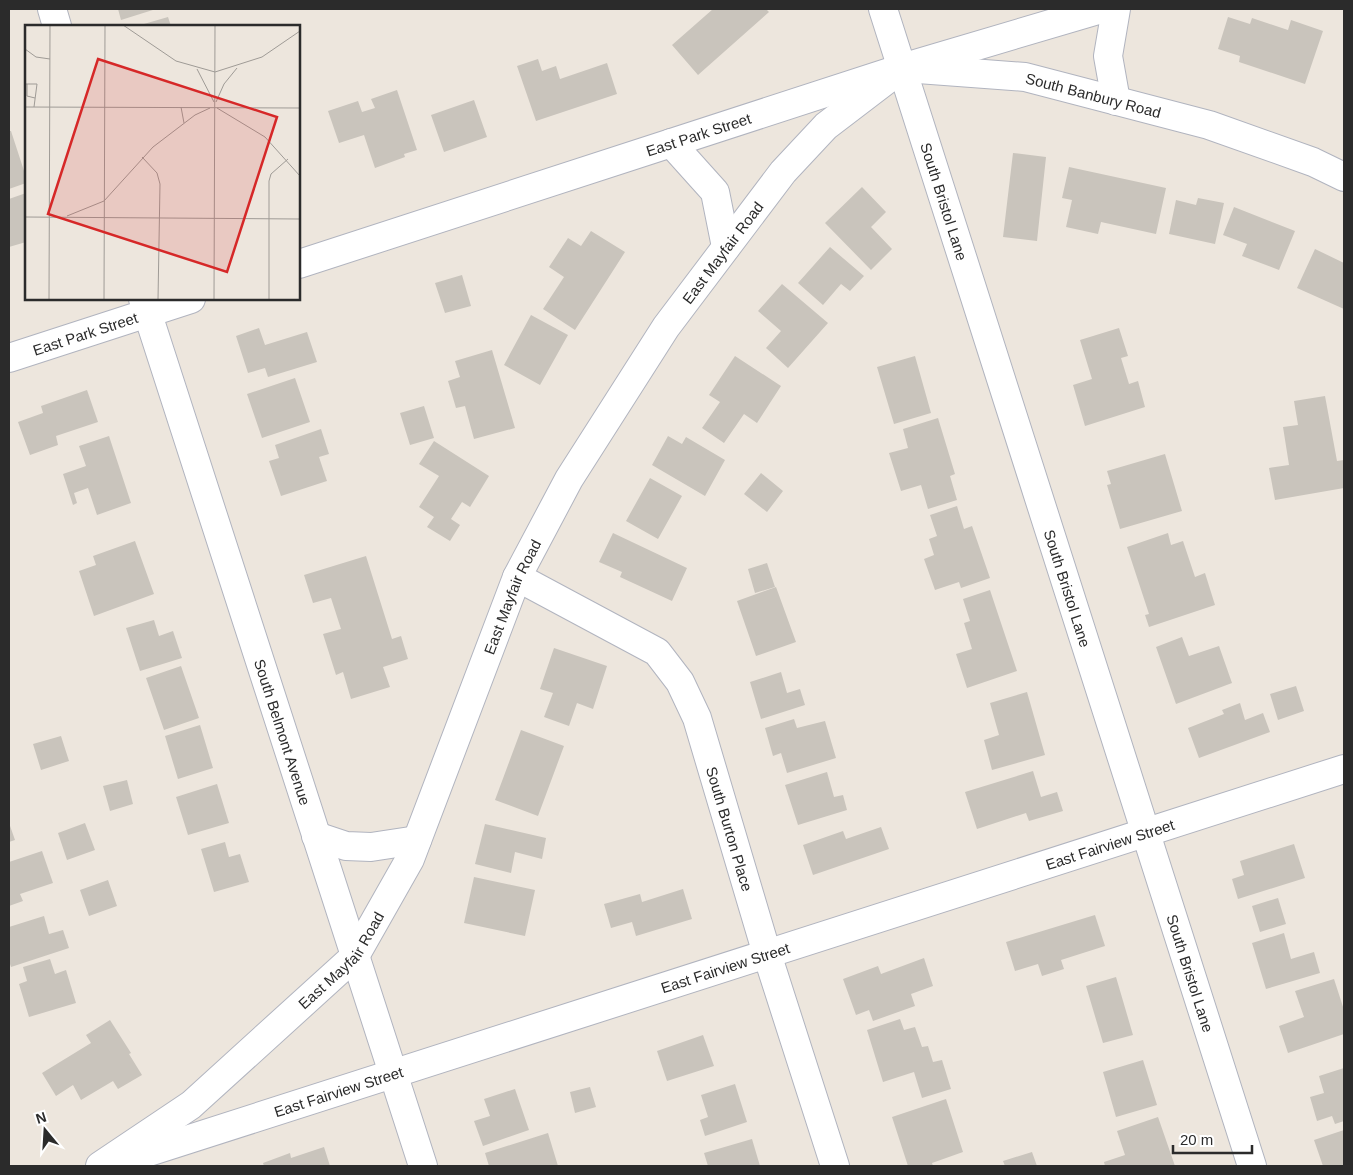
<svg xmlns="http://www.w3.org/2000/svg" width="1353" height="1175" font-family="Arial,sans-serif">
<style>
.building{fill:#c9c4bc}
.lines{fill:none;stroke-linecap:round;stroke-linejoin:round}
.minor-casing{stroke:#b1b4bf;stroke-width:30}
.minor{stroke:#fff;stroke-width:28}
.labels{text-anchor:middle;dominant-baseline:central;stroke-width:5;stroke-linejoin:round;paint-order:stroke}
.street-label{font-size:15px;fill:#2b2b2b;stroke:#fff}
.inset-road{fill:none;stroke:#9f9b96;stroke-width:1}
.view{fill:#d62828;fill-opacity:0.15;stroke:#d62828;stroke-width:2.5}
.inset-edge{fill:none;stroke:#2b2b2b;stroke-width:2.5}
</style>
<rect width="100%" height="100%" fill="#ede6dd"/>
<path class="building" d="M 118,9 L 156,9 L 121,20 Z
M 713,9 L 766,9 L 769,12 L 698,75 L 672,45 Z
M 168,17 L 171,26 L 137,26 Z
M 1228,17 L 1250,24 L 1252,18 L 1288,30 L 1291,20 L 1323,31 L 1305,84 L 1239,62 L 1240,56 L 1218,49 Z
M 538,59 L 542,71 L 556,66 L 560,79 L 607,63 L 617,94 L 536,121 L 517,66 Z
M 397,90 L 417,150 L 404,154 L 405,157 L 375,168 L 364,135 L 339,143 L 328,111 L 358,101 L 362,112 L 375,108 L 371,99 Z
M 474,100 L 487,137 L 444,152 L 431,115 Z
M 9,131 L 11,131 L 26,177 L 26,183 L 9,189 Z
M 1013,153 L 1046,157 L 1037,241 L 1003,237 Z
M 1069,167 L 1166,188 L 1156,234 L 1101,222 L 1098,234 L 1066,227 L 1072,200 L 1062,198 Z
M 862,187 L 886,212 L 871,227 L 892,249 L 871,270 L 825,223 Z
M 26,193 L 26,242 L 9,247 L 9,199 Z
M 1198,198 L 1224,203 L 1215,244 L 1169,234 L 1176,200 L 1196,205 Z
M 1234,207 L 1295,231 L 1279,270 L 1242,256 L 1247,244 L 1223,235 Z
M 591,231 L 625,252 L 575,330 L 543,309 L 564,277 L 549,267 L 568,238 L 581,246 Z
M 830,247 L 864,276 L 850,291 L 841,284 L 823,305 L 798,283 Z
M 1315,249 L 1344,263 L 1344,309 L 1297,288 Z
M 462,275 L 471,306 L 445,313 L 435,283 Z
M 782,284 L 828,323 L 788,368 L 766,348 L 781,331 L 758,311 Z
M 531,315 L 568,335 L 540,385 L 504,365 Z
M 259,328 L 265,345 L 307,332 L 317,362 L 268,377 L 265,368 L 248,373 L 236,336 Z
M 1119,328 L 1128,356 L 1121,358 L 1129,384 L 1138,381 L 1145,407 L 1085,426 L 1073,385 L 1092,379 L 1080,340 Z
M 492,350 L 515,428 L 474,439 L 465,406 L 456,408 L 448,381 L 460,377 L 455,361 Z
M 735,356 L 781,386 L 757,423 L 744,414 L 724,443 L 702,428 L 720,402 L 709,395 Z
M 915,356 L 931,413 L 894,424 L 877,367 Z
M 295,378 L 310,422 L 262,438 L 247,394 Z
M 87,390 L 98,422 L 56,436 L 58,445 L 30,455 L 18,422 L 43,413 L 41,406 Z
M 1325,396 L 1337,461 L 1344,460 L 1344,488 L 1275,500 L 1269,468 L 1289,465 L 1283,427 L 1298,425 L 1294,401 Z
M 424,406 L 434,438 L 410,445 L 400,413 Z
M 938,418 L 955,474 L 950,476 L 957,500 L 928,509 L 921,485 L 901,491 L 889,453 L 908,448 L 903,429 Z
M 321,429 L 329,454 L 319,457 L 327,481 L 281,496 L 269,461 L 279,458 L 275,445 Z
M 109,436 L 131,503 L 97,515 L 88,488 L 74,493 L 77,503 L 73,505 L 63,474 L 86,466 L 79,446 Z
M 668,436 L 682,444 L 686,437 L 725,460 L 705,496 L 652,465 Z
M 434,441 L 489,476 L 470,507 L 462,502 L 451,519 L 460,525 L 450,541 L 427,527 L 434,517 L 419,507 L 439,476 L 419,464 Z
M 1165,454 L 1182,511 L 1120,529 L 1107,485 L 1111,484 L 1107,471 Z
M 761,473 L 783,491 L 767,512 L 744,494 Z
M 650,478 L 682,496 L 658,539 L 626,521 Z
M 957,506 L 964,529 L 972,526 L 990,578 L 961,588 L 959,582 L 935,590 L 924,559 L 934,555 L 929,539 L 937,536 L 930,515 Z
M 613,533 L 687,568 L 672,601 L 620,577 L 622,572 L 599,562 Z
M 1168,533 L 1171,545 L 1183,541 L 1195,577 L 1205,573 L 1215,605 L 1149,627 L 1145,615 L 1149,614 L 1127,547 Z
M 135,541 L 154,594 L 94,616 L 79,571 L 96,565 L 93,556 Z
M 366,556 L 392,639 L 401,636 L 408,659 L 383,667 L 390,687 L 351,699 L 343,672 L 336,675 L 323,634 L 341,629 L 331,598 L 313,603 L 304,575 Z
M 767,563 L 775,587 L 755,593 L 748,569 Z
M 776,587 L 796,642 L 756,656 L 737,601 Z
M 990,590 L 1017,671 L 967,688 L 956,654 L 972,649 L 964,623 L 970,621 L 963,599 Z
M 154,620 L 159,636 L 173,631 L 182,658 L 140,671 L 126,628 Z
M 1182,637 L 1189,656 L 1219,646 L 1232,683 L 1176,704 L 1156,647 Z
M 554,648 L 607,666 L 593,709 L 577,703 L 569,726 L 544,717 L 553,693 L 540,689 Z
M 181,666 L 199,718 L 164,730 L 146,678 Z
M 781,672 L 787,693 L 800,689 L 805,705 L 761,719 L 750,682 Z
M 1296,686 L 1304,711 L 1278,720 L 1270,694 Z
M 1027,692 L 1045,755 L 992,770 L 984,740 L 999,735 L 990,703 Z
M 1240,703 L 1245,720 L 1263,713 L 1270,732 L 1199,758 L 1188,728 L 1224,714 L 1222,710 Z
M 794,719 L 797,728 L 825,721 L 836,758 L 787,773 L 781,753 L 773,756 L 765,728 Z
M 200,725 L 213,768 L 178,779 L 165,736 Z
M 521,730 L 564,746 L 538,816 L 495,800 Z
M 61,736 L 69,761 L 41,770 L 33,744 Z
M 1033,771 L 1041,797 L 1057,792 L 1063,811 L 1029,821 L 1026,813 L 977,829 L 965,792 Z
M 827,772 L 834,797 L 843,795 L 847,810 L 798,825 L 785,785 Z
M 127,780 L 133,804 L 110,811 L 103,786 Z
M 217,784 L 229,823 L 188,835 L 176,797 Z
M 9,823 L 15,840 L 9,842 Z
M 85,823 L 95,850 L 67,860 L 58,833 Z
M 485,824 L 546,838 L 542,859 L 515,852 L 511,873 L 475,864 Z
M 881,827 L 889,849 L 813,875 L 803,845 L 843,831 L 846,839 Z
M 225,842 L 229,857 L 240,854 L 249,882 L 214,892 L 201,849 Z
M 1294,844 L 1305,878 L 1238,899 L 1232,879 L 1244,875 L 1240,861 Z
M 42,851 L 53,883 L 20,894 L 23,901 L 9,906 L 9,862 Z
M 474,877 L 535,890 L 525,936 L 464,923 Z
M 108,880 L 117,906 L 89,916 L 80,890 Z
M 683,889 L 692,919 L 636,936 L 632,922 L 611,928 L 604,904 L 640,894 L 642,902 Z
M 1278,898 L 1286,924 L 1260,932 L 1252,906 Z
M 1095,915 L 1105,946 L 1061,960 L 1064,969 L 1042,976 L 1038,964 L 1015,971 L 1006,942 Z
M 44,916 L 49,934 L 63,930 L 69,948 L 11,967 L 9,961 L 9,927 Z
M 1284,933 L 1291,959 L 1314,952 L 1320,973 L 1266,989 L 1252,943 Z
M 924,958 L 933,986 L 911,994 L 915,1006 L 873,1021 L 869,1010 L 856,1015 L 843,979 L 878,966 L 881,974 Z
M 50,959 L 55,974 L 66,970 L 76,1003 L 29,1017 L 19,984 L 27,981 L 23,967 Z
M 1116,977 L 1133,1035 L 1103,1043 L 1086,986 Z
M 1334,979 L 1344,1010 L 1344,1034 L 1288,1053 L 1279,1026 L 1304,1017 L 1295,991 Z
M 900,1019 L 904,1030 L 915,1027 L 922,1047 L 928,1046 L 933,1062 L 942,1060 L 951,1089 L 922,1098 L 914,1072 L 883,1082 L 867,1030 Z
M 110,1020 L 131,1053 L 129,1054 L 142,1075 L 118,1089 L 113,1081 L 81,1100 L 73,1085 L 56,1096 L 42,1073 L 91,1043 L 86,1035 Z
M 703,1035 L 714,1066 L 667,1081 L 657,1051 Z
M 1143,1060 L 1157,1105 L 1116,1117 L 1103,1072 Z
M 1344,1068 L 1344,1121 L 1335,1124 L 1332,1116 L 1317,1121 L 1310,1097 L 1324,1093 L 1319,1076 Z
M 735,1084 L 747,1122 L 705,1136 L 700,1120 L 708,1117 L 701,1095 Z
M 590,1087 L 596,1107 L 575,1113 L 570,1092 Z
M 515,1089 L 529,1130 L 483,1146 L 474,1121 L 490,1116 L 484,1099 Z
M 946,1099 L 963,1152 L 932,1163 L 933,1166 L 908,1166 L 892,1117 Z
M 1158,1117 L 1175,1166 L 1105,1166 L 1104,1162 L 1125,1155 L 1117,1131 Z
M 1344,1130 L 1344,1166 L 1323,1166 L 1314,1140 Z
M 548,1133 L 558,1166 L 489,1166 L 485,1153 Z
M 752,1139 L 760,1166 L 708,1166 L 704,1153 Z
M 324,1147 L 330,1166 L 264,1166 L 263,1163 L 290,1153 L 291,1158 Z
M 1032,1152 L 1037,1166 L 1005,1166 L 1003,1161 Z"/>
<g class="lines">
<g class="minor-casing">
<g id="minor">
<path d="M 52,9 L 57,26"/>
<path id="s1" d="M 883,9 L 1252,1166"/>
<path id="s2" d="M 918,69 L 1025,77 L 1209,125 L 1313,162 L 1344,177"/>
<path d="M 1116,101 L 1108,56 L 1116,9"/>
<path d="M 671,143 L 715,192 L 726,247"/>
<path id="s3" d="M 299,264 L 902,68 L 1101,9"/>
<path id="s4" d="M 143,299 L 423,1166"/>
<path id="s5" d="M 9,358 L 191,299"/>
<path id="s6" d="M 517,577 L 657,652 L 680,682 L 697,718 L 767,954 L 835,1166"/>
<path d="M 316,836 L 346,846 L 371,847 L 417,840"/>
<path id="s7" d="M 127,1159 L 1344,769"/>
<path id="s8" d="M 100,1166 L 191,1105 L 355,956 L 410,859 L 517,577 L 569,479 L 666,327 L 783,172 L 826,126 L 902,68"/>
</g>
</g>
<use href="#minor" class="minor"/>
</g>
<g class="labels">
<g class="street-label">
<text stroke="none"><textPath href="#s2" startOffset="178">South Banbury Road</textPath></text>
<text stroke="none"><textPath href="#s3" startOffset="420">East Park Street</textPath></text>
<text stroke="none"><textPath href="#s1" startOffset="202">South Bristol Lane</textPath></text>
<text stroke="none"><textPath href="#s8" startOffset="1129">East Mayfair Road</textPath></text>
<text stroke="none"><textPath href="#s5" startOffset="80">East Park Street</textPath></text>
<text stroke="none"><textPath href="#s1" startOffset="608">South Bristol Lane</textPath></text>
<text stroke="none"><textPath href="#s8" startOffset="724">East Mayfair Road</textPath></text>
<text stroke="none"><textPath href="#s4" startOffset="455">South Belmont Avenue</textPath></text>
<text stroke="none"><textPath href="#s6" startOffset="352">South Burton Place</textPath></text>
<text stroke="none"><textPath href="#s7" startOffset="1032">East Fairview Street</textPath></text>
<text stroke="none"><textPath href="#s8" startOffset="319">East Mayfair Road</textPath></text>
<text stroke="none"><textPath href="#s7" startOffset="628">East Fairview Street</textPath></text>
<text stroke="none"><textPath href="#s1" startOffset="1012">South Bristol Lane</textPath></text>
<text stroke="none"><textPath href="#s7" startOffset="222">East Fairview Street</textPath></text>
</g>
</g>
<g transform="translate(25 25)">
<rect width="275" height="275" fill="#ede6dd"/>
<path class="inset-road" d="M 98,0 L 151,36 L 190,47 L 237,32 L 275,6M 0,24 L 11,32 L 25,34M 172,44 L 189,77M 0,59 L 12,59 L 9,82M 2,59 L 2,71 L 10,73M 191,77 L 199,59 L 212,43M 0,82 L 275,83M 156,82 L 159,98M 192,83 L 240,112 L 275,151M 117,132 L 132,148 L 135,159 L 133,275M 42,191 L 79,176 L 128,122 L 170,90 L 185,83M 0,192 L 275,194M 24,275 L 25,0M 79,275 L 80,0M 189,275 L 190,0M 244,275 L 244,156 L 246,149 L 263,134"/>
<path class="view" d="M 73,34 L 252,92 L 202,247 L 23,189 Z"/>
<rect width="275" height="275" class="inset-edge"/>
</g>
<rect width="1353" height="1175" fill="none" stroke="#2b2b2b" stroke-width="20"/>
<g transform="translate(45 1130) rotate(342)" stroke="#ffffff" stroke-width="4" paint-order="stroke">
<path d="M0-4L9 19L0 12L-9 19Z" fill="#2b2b2b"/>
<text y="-8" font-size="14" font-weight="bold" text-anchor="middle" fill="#2b2b2b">N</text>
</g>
<path d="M1173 1145v8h79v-8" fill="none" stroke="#2b2b2b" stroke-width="2.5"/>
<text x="1180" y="1145" font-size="15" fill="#2b2b2b" stroke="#ffffff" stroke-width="4" paint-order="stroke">20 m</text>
</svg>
